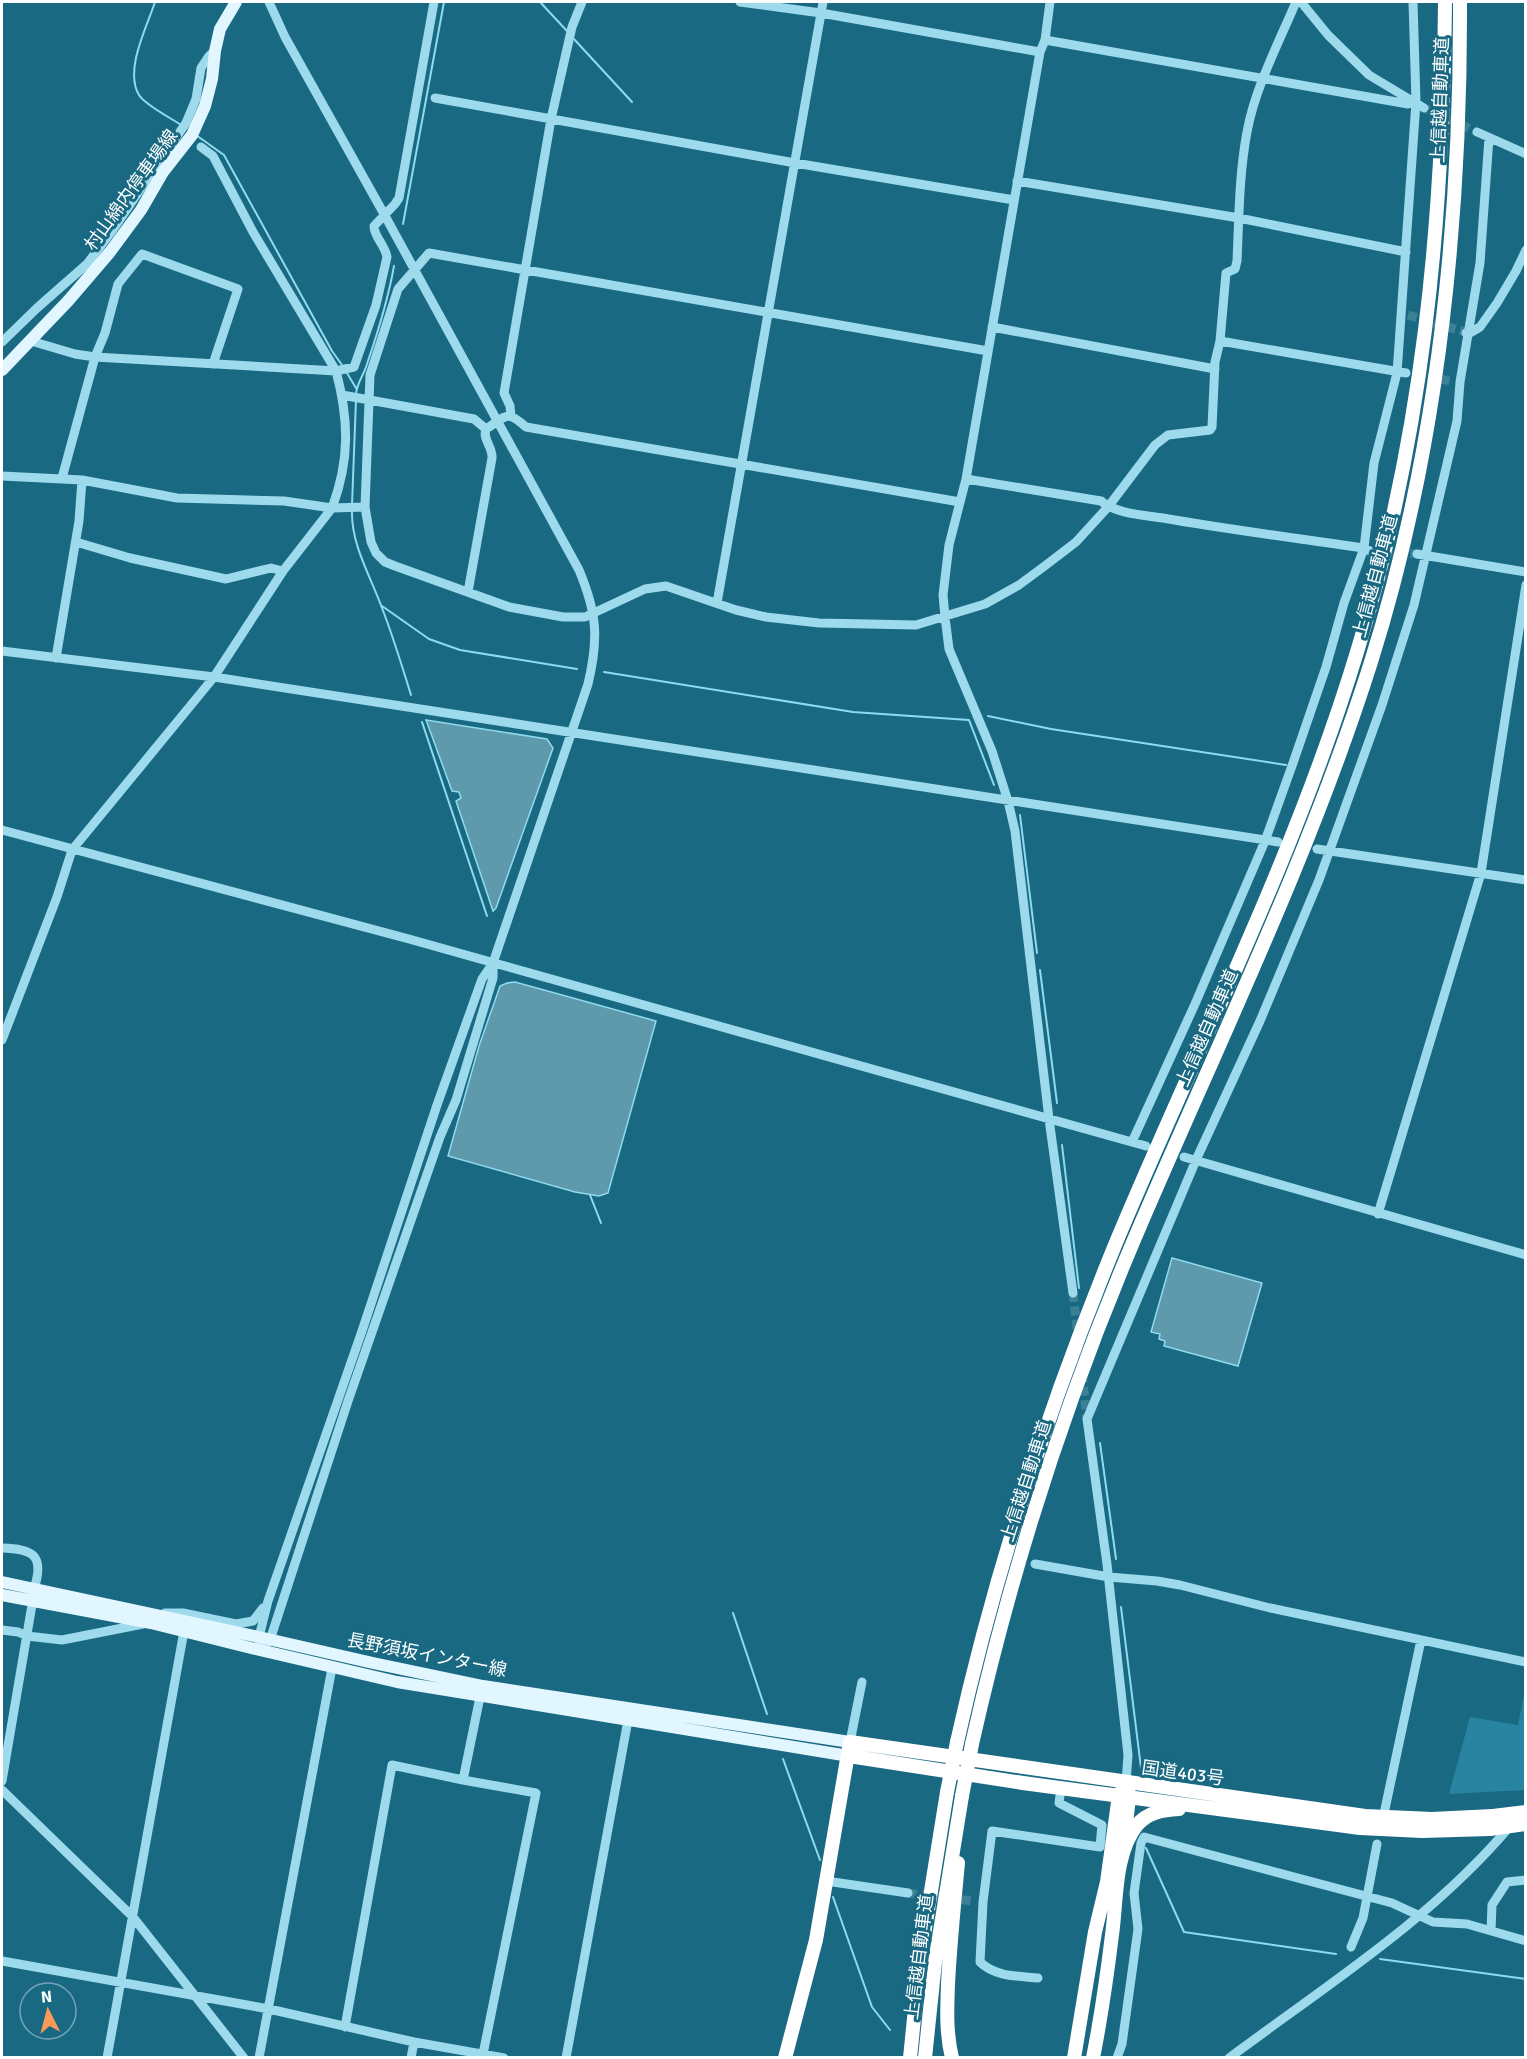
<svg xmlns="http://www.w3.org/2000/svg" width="1527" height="2059" font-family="Signika,'Noto Sans JP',sans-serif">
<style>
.green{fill:#2884a0}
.water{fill:#5e99ac;stroke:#90daee;stroke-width:1.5}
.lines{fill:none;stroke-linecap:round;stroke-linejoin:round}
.stream{stroke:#90daee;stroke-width:2}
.minor-tunnel{stroke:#3c8096;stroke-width:9;stroke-dasharray:9 4.5;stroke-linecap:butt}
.minor{stroke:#9ddaec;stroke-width:9}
.major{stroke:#e2f6ff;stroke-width:12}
.highway{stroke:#fff;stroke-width:14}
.highway-bridge{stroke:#fff;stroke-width:14}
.labels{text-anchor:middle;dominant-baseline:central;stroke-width:6;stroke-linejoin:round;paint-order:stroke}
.street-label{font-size:18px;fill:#fff;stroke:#196983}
</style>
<rect width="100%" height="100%" fill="#196983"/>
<path class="green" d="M 1525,1690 L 1525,1790 L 1449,1794 L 1470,1717 L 1518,1725 Z"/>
<path class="water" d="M 426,720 L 547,739 L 553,748 L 496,908 L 493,911 L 456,801 L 461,798 L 459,792 L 452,791 Z
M 515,982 L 656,1021 L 608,1193 L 599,1196 L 575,1192 L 448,1156 L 479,1046 L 500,986 L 507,983 Z
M 1172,1258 L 1262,1283 L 1238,1366 L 1164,1346 L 1165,1341 L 1159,1339 L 1160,1334 L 1151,1332 Z"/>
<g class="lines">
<path class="stream" d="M 155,2 C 147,27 124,70 139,95 C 145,105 171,118 181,125
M 540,2 L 567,31
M 573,38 L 632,102
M 196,135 L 224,155 L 332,351 L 342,365
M 403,224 L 444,2
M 347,373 L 356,388
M 356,395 C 356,384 364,375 367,364 C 378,332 388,300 394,266
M 352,505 L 356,400
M 352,511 C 351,545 371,577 382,608 C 393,636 402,666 411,695
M 382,606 L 429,639 L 460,650 L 577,669
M 604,672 L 853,712 L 969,720 L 994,785
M 988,716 L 1051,729 L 1286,765
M 422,722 L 487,916
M 1020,815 L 1037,953
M 1040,970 L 1057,1103
M 1062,1145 L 1079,1288
M 590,1195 L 601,1223
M 1100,1443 L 1116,1559
M 1121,1607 L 1141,1768
M 733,1613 L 767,1714
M 783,1759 L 820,1860
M 1146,1848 L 1184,1932 L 1336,1954
M 833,1897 L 872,2007 L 890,2030
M 1380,1959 L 1526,1979"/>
<path class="minor-tunnel" d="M 1424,108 L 1477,132
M 1408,315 L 1465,332
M 1414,375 L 1452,381
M 1370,551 L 1417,554
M 1073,1293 L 1087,1419
M 908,1893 L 973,1901"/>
<path class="minor" d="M 269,2 L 285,37 L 384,214 L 579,570 C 597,613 599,638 588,684 L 493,963
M 740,2 L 821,13 L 1040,52
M 1050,2 L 1045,40 L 1040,52 L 966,479 L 949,545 L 943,595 L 945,617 L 949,649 L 992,751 L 1008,801 L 1015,831 L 1049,1119 L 1073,1293
M 1301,2 L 1328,35 L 1369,75 L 1424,108
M 1045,40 L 1408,104 L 1416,102
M 435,98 L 795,163 L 1014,200
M 1477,132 L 1526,154
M 201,147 L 213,156 L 253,232 L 336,371
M 1017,181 L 1239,218 L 1406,252
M 992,327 L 1215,369
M 1466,333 L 1468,334 L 1480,327 L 1497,303 L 1516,271 L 1526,250
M 31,341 L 75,354 L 95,357 L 336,371
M 1220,341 L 1406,373
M 2,342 L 37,308 L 87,264 L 112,231 L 186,123 L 196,99 L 201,68 L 209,56 L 215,51
M 988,351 L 429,253 L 398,289 L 370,375 L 365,507 L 371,542 L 376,553 L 385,562 L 395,566 L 509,607 L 563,617 L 585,617 L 645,589 L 666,586 L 736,610 L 766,617 L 819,623 L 916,625 L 985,604 L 1019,585 L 1046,565 L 1076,542 L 1108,507 L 1155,445 L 1168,435 L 1210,430 L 1212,427 L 1215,362 L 1220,341 L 1226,273 L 1235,269 L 1237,261 C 1239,218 1239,174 1247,132 C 1255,88 1279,42 1296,2
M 342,395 L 474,419 L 486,429 C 507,416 506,409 526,427 L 960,502
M 511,416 L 510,406 L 504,393 L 551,119 L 572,27 L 582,2
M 2,476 L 82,480 L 177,498 L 284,501 L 332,508 L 283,571 L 214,677 L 72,850 L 57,897 L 2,1040
M 62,478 L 95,357 L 105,333 L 118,284 L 142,254 L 238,289 L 213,364
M 966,479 L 1101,501 C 1116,514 1144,515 1163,518 C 1230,530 1297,538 1364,548 L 1370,551
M 365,507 L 332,508 C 350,460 349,420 336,371 L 354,367 L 376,305 L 387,257 C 385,245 374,237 374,226 L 395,204 L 399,198 L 434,2
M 76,542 L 130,558 L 226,579 L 271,568 L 283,571
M 1417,554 L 1526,572
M 468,592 L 492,458 C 493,447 482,439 486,429
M 717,603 L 823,2
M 2,651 L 214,677 L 1278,842
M 56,658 L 79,521 L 82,480
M 2,830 L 409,939 L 1146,1146
M 1317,849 L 1526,880
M 493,963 L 493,978 L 456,1100 L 440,1137 L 348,1401 L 270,1640 L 260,1650 L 259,1637 L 268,1601 L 362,1331 L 437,1105 L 482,979 Z
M 1132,1142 L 1195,1004 L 1265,841 L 1293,763 L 1326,667 L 1344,603 L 1364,548 L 1374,463 L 1397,373 L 1416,102 L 1413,2
M 1184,1157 L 1526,1255
M 1378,1214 L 1481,873 L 1526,585
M 2,1548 C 33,1549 45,1555 34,1589
M 1035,1564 L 1109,1577 L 1157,1581 L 1180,1585 L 1270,1608 L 1526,1662
M 165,1613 L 183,1613 L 236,1624 L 253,1621 L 263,1608
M 2,1630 L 18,1632 L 27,1636 L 62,1640 L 143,1624
M 480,1697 L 463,1780 L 536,1793 L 483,2054
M 850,1742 L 862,1682
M 2,1781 L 33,1599
M 1126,1783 L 1128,1755 L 1107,1564 L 1087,1419 L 1196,1160 L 1260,1021 L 1319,880 L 1382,705 L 1414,605 L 1457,421 L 1460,382 L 1480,263 L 1489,138
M 2,1790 L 133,1917 L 244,2058
M 1385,1809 L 1421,1640
M 826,1881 L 908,1893
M 1491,1931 L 1492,1905 L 1507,1882 L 1526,1880
M 1351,1947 L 1363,1918 L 1377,1844
M 2,1961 L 269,2009 L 414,2042 L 504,2058
M 1038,1978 C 1019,1976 995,1977 980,1962 L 983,1902 L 992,1831 L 1100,1847 L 1102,1825 L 1059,1803 L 1061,1788
M 345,2027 L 392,1765 L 463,1780
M 107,2058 L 184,1631
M 259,2058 L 332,1668
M 411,2058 L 414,2042
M 566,2058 L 628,1720
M 1117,2058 L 1122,2044 L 1138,1929 L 1134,1893 L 1141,1843 L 1144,1837 L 1392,1903 L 1433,1922 L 1467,1924 L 1526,1941
M 1229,2058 C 1327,1985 1432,1919 1511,1825"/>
<path class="major" d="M 2,370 L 68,301 L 110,252 L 141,210 L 163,172 L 192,135 L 205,106 L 212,79 L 215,51 L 220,29 L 236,2
M 2,1582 L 259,1637 L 373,1663 L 483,1686 L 850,1742
M 2,1595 L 151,1623 L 251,1648 L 397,1682 L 849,1756"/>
<path class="highway" d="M 957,1742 C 995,1571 1049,1406 1115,1245 C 1197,1048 1295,857 1357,652 C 1423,437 1443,225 1445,2
M 972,1744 C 1010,1574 1063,1408 1131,1247 C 1213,1053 1307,864 1371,662 C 1438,449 1461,224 1460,2
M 849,1756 L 1023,1783 L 1360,1828 L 1422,1831 L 1490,1829
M 1124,1842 L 1129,1797 L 1128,1789
M 785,2058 L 816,1940 L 850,1742 L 1365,1816 L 1432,1819 L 1493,1816
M 910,2058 L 920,1959 L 947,1792
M 925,2058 L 935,1962 L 962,1796
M 952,2058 C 946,2033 947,2009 948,1984 C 950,1944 954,1904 958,1863
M 1074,2058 L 1095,1932 L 1107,1882 L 1119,1795 L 1123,1789
M 1093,2058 C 1101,2017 1107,1976 1112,1935 C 1117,1900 1114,1854 1137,1825 C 1148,1812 1163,1810 1179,1809"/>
<path class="highway-bridge" d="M 947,1792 L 957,1742
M 962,1796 L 972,1744
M 1493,1816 L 1526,1812
M 1490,1829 L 1526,1824"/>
</g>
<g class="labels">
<g class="street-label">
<text transform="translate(1440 100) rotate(-88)">上信越自動車道</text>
<text transform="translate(131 190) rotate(-54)">村山綿内停車場線</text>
<text transform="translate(1375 576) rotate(-75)">上信越自動車道</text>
<text transform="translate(1207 1028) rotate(-66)">上信越自動車道</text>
<text transform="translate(1026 1481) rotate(-72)">上信越自動車道</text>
<text transform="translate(427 1655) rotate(11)">長野須坂インター線</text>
<text transform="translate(1183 1773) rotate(8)">国道403号</text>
<text transform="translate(919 1957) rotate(-83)">上信越自動車道</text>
</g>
</g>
<rect width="1527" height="2059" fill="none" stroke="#ffffff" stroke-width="6"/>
<g transform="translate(48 2011) rotate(354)"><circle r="28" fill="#196983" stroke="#75a5b5" stroke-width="1.5"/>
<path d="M0-4.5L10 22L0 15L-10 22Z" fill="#ff9958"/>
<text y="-9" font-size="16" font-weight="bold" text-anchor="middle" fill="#ffffff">N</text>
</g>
</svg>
